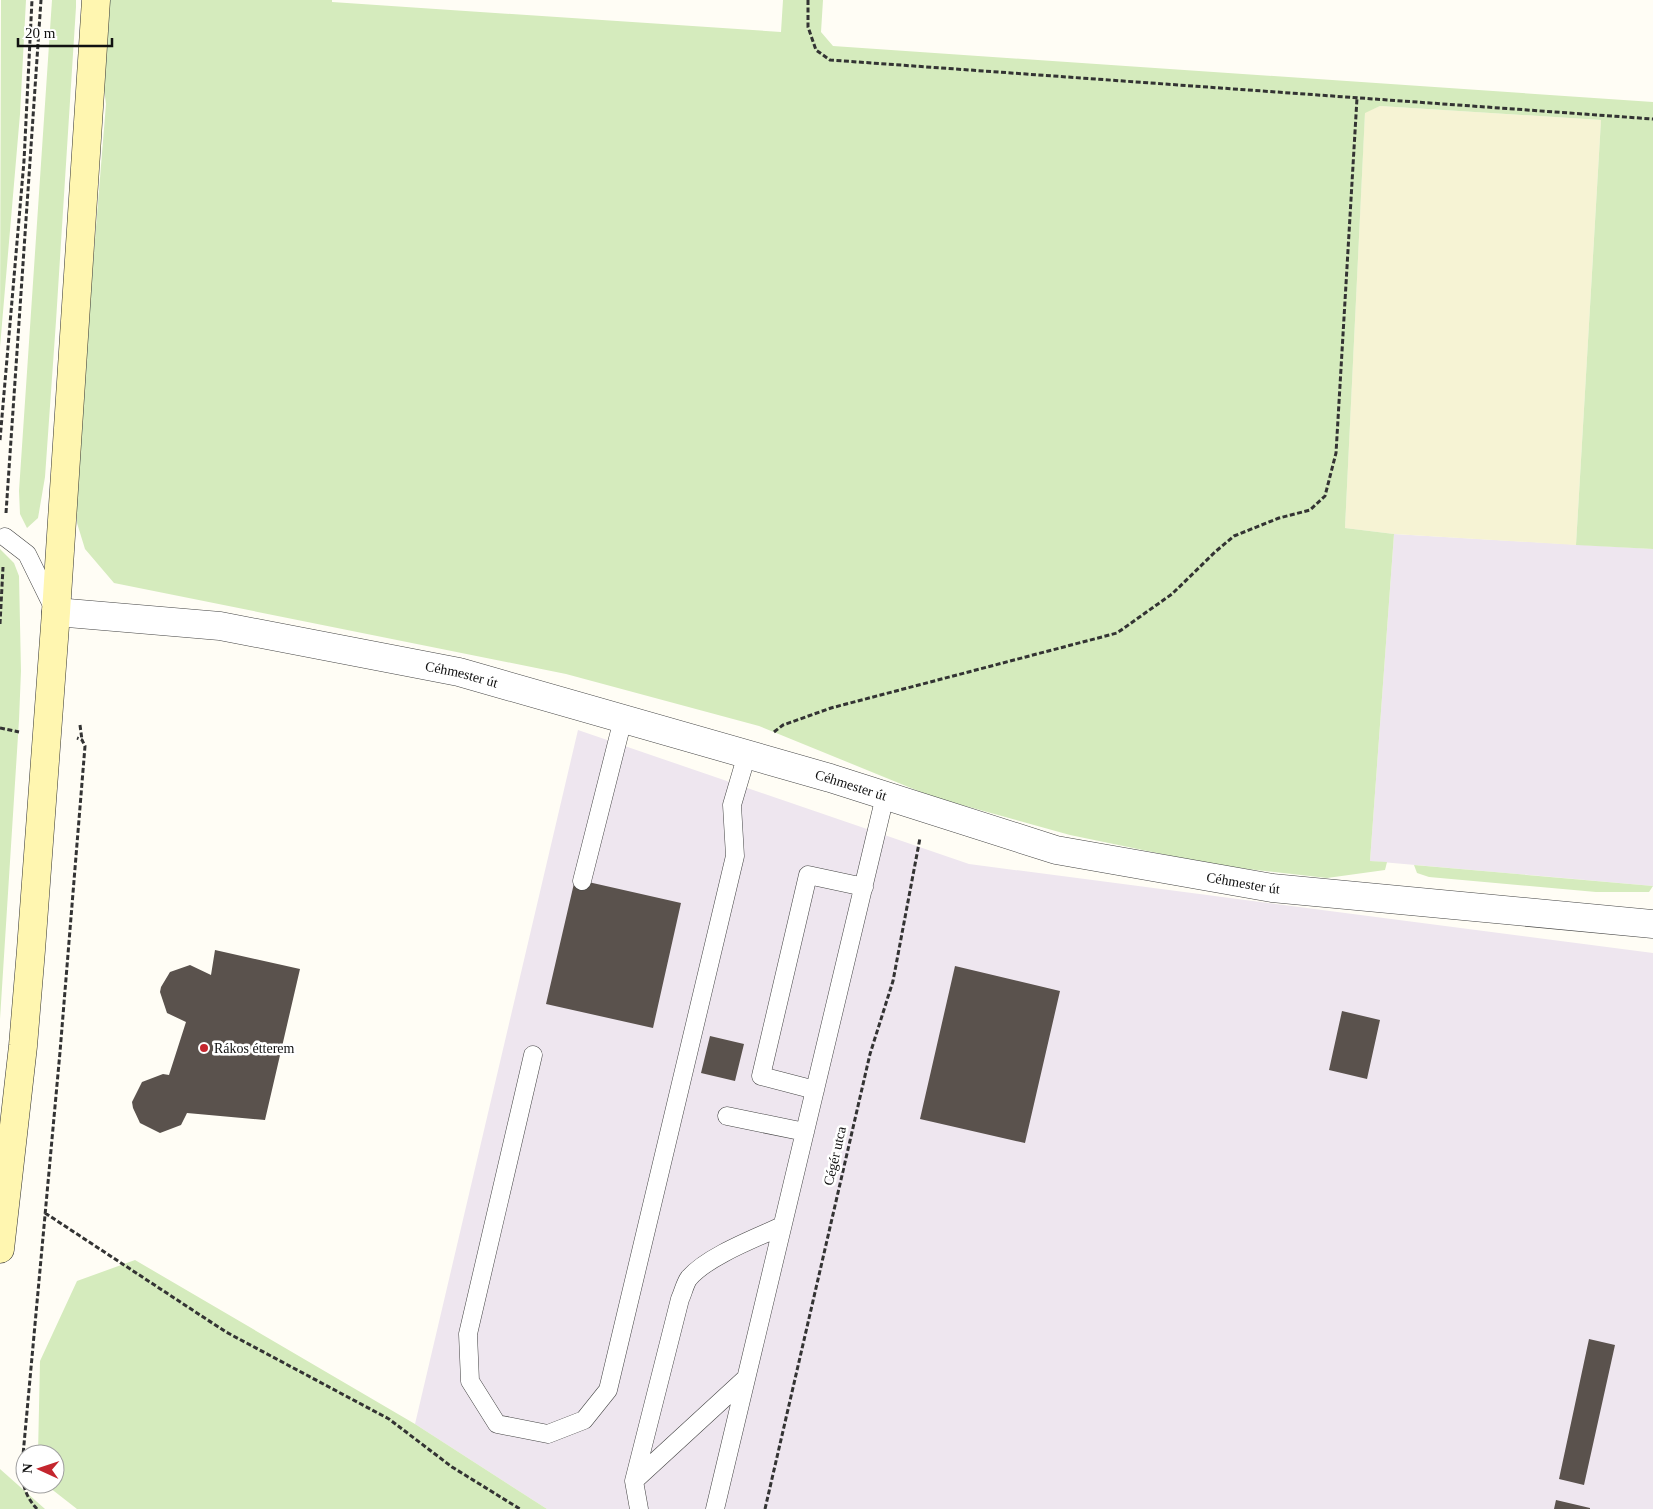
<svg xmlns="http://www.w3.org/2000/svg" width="1653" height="1509" font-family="'Times New Roman',serif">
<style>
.industrial{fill:#eee6ef}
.farmland{fill:#f6f3d4}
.green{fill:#d5ebbd}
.building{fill:#5a524d}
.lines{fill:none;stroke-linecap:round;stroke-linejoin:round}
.lane-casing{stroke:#444;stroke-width:19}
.street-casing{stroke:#444;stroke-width:29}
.secondary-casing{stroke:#333;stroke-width:29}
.path{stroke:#333;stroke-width:3;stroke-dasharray:5 2.5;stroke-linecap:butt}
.lane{stroke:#fff;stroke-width:18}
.street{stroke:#fff;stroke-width:28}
.secondary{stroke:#fff6b0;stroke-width:28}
.poi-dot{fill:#c4262e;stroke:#fff;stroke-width:2}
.labels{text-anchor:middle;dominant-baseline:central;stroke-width:5;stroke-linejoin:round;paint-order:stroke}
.street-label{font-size:14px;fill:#111;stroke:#fff}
.poi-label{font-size:14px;fill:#111;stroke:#fff;text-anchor:start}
</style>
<rect width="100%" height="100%" fill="#fffdf5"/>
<path class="industrial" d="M 1394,534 L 1653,549 L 1653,886 L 1370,861 Z
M 578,730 L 969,864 L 1653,953 L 1653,1509 L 547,1509 L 415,1424 Z"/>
<path class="farmland" d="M 1380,106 L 1601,120 L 1576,545 L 1394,534 L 1345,528 L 1365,112 Z"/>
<path class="green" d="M 1,0 L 26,0 L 20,114 L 0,347 Z
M 52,0 L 76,0 L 76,7 L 56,321 L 45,477 L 38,518 L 27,528 L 20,514 L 19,491 Z
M 106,0 L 332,0 L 332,2 L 781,32 L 783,0 L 823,0 L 821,32 L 833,46 L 1653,102 L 1653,549 L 1576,545 L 1601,120 L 1380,106 L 1365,113 L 1345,528 L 1394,534 L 1370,861 L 1387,862 L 1385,870 L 1327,878 L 1220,866 L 1070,835 L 933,797 L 759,726 L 566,674 L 114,583 L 85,549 L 77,523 L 76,473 L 106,104 L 101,67 Z
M 0,549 L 14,563 L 19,576 L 21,671 L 19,720 L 0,1019 Z
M 1414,865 L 1653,886 L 1649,892 L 1596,892 L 1429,877 L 1417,873 Z
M 135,1260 L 415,1424 L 547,1509 L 77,1509 L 45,1484 L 55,1484 L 55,1454 L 38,1454 L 40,1361 L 77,1281 Z
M 0,1469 L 45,1509 L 0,1509 Z"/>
<path class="building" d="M 575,879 L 681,903 L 653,1028 L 546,1004 Z
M 215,950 L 300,969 L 265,1120 L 187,1113 L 181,1125 L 160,1133 L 140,1123 L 133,1108 L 132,1102 L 142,1082 L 163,1074 L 169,1075 L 186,1022 L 167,1013 L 160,992 L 161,987 L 170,972 L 190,965 L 211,975 Z
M 955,966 L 1060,991 L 1025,1143 L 920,1119 Z
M 1342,1011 L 1380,1020 L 1367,1079 L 1329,1070 Z
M 710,1036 L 744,1044 L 735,1081 L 701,1073 Z
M 1589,1339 L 1615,1345 L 1584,1485 L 1559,1479 Z
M 1556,1500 L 1590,1508 L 1590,1509 L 1554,1509 Z"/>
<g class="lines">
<g class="lane-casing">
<path id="lane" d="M 5,537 L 27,554 L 54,609
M 582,881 L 623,719
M 533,1055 L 468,1334 L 470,1381 L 497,1424 L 548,1434 L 584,1420 L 608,1390 L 735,856 L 732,805 L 747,754
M 815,1090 L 761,1076 L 808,875 L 864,887
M 727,1116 L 805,1132
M 634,1481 L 746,1378
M 639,1509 L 634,1481 L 680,1299 C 683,1293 685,1283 689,1278 C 708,1256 756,1238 782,1226
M 715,1509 L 885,796"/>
</g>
<g class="street-casing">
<g id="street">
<path id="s1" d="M 56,612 L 220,626 L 459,672 L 830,778 L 1056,850 L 1272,888 L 1653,924"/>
</g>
</g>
<g class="secondary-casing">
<path id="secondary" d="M 0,1249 L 23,1046 L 31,950 L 56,612 L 96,0"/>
</g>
<path class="path" d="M 808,0 L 808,27 L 816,50 L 830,60 L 1653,119
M 0,440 L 24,161 L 32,0
M 6,513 L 41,0
M 0,624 L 3,567
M 80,725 L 82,740
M 0,728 L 19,732
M 774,732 L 783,725 L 831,708 L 1117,633 L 1172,594 L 1215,552 L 1234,536 L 1279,518 L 1310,510 L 1325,496 L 1336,453 L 1357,98
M 45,1213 L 226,1332 L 389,1419 L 452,1467 L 520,1509
M 37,1509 C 25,1496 22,1484 22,1466 L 60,1052 L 85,746 L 82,740 L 77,738
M 765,1509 L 870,1054 L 893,981 L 920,838"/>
<use href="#lane" class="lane"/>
<use href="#street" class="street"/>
<use href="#secondary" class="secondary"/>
</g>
<circle class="poi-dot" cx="204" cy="1048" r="5"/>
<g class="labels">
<g class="street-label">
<text stroke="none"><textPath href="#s1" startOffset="411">Céhmester út</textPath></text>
<text stroke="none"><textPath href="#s1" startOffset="816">Céhmester út</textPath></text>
<text stroke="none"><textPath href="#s1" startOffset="1221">Céhmester út</textPath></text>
<text transform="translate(835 1156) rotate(-77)">Cégér utca</text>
</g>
<g class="poi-label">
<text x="214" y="1048">Rákos étterem</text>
</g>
</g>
<g transform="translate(40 1469) rotate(273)"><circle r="24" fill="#ffffff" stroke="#a0a0a0"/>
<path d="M0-4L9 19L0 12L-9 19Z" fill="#c4262e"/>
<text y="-8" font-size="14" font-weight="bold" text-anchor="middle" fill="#111111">N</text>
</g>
<path d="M18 38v8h94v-8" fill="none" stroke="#111111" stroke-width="2.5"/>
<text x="25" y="38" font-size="15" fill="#111111" stroke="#ffffff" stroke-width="4" paint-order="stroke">20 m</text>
</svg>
